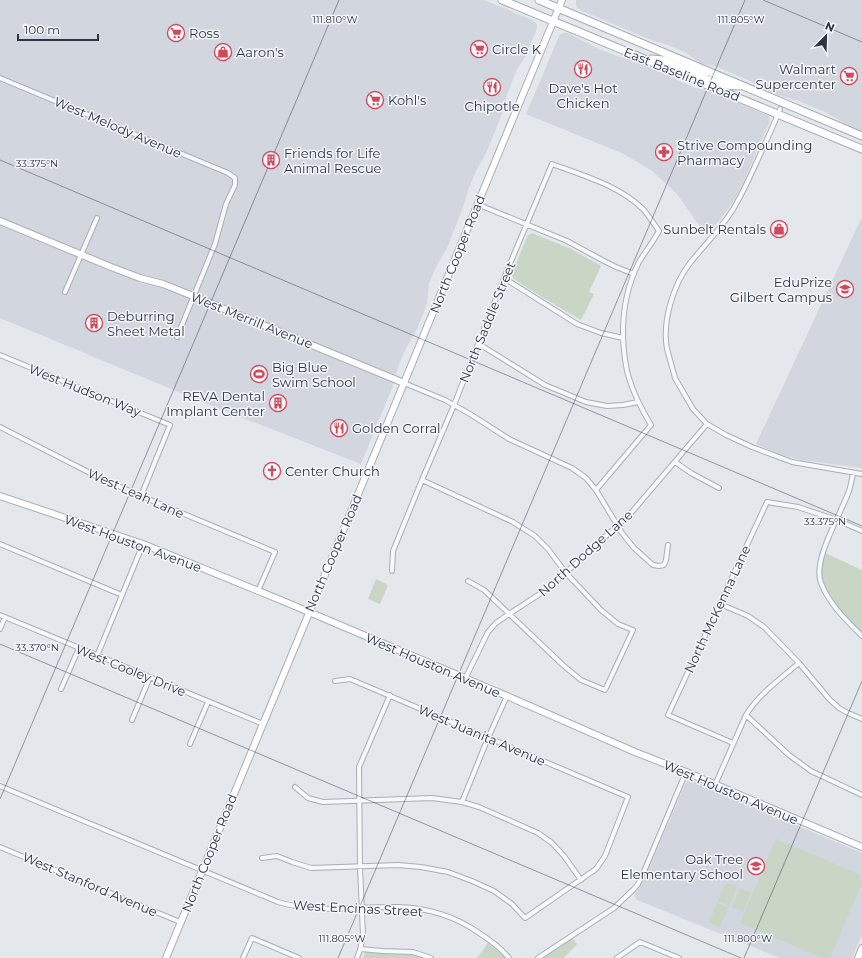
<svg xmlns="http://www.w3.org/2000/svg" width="862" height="958" font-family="Montserrat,sans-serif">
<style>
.built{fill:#d2d6de}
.green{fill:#c9d6c5}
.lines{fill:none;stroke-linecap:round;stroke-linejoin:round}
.street-casing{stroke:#a9aeb7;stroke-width:6}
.secondary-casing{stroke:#a9aeb7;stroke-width:8}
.primary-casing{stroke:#a3abb8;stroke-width:9}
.street{stroke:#f7f8fa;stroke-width:4}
.secondary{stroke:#fff;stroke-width:6}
.primary{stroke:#fff;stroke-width:7}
.ticks{fill:none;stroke:#2b3445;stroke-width:1;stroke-opacity:0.45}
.labels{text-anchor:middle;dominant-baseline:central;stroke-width:3;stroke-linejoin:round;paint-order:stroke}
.poi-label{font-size:13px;fill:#2b3445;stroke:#f4f6f9;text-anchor:start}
.street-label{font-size:13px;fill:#2b3445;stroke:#f4f6f9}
.ticks-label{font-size:10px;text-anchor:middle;fill:#2b3445;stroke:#f4f6f9;stroke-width:3;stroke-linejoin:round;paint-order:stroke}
</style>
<rect width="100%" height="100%" fill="#e4e7ec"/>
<path class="built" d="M 0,0 L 484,0 L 532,20 L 536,23 L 537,26 L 536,31 L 525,57 L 517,69 L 506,97 L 505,105 L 500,119 L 487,151 L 476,171 L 468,190 L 462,210 L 447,248 L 437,265 L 429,283 L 427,304 L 417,329 L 404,352 L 398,367 L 392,388 L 361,464 L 212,406 L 0,318 Z
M 576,0 L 862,0 L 862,131 L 844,123 L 825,112 L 799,101 L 771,93 L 746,79 L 717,67 L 700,63 L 686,53 L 668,45 L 651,40 L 580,10 L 577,8 L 576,5 Z
M 564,33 L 568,33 L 599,49 L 619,57 L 634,60 L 695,88 L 707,90 L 769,116 L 770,121 L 741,188 L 731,205 L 707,236 L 676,193 L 652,171 L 624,154 L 526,114 L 560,34 Z
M 862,217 L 862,468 L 802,460 L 781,455 L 756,444 Z
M 687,781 L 692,781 L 862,853 L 862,934 L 852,958 L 780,958 L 637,900 L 634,895 L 644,879 L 686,782 Z"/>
<path class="green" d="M 532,233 L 571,249 L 601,266 L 589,292 L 594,294 L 581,320 L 535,293 L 513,278 L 512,273 L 528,235 Z
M 823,552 L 862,570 L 862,636 L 840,614 L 820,581 Z
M 376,579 L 388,585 L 380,604 L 368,599 Z
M 776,839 L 859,874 L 861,876 L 862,883 L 830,958 L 823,958 L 740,923 Z
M 726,882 L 737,887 L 729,906 L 718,901 Z
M 740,888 L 751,893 L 743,912 L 732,907 Z
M 717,903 L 728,908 L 720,927 L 709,922 Z
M 570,935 L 577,944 L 564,958 L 535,958 Z
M 488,943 L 504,956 L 506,958 L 477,958 Z
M 366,951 L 386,954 L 416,955 L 426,958 L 363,958 Z"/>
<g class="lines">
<g class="street-casing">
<path id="street" d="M 0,78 L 228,173 L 235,178 L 235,185 L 226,204 L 215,244 L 177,337
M 780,109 C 775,122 769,135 763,148 C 754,168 746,187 735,206 C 723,227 705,244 690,263 C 673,285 662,322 667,349 L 675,378 L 693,409 L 707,424 L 726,435 L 752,447 L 792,462 L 862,474
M 477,204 L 567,241 L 604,261 L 616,267 L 634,274
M 504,278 L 577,324 L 601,333 L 623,338
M 65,292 L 97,218
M 479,344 L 545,385 L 586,402 L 607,406 L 623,405 L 638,402
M 0,355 L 170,425 L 141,496
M 404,383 L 445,400 L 470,414 L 509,439 L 572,468 L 586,478 L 596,490 L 622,533 L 634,548 L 653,565 L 659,566 L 664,565 L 666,560 L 668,545
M 0,427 L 96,476 L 141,496 L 275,552 L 258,591
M 675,462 L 691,473 L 719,488
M 853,473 C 852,479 851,485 849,491 C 841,514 812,560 821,583 C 829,604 846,620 862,636
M 422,480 L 513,522 L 535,536 L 548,549 L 566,573 L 601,610 L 618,624 L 633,630 L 605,690 L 581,680 L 564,666 L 484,590 L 468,581
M 0,544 L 122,595
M 392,571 L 393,551 L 422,480 L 454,405 L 504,278 L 552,164 C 584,176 618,185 643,209 C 649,216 654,224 659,231 C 653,242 645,252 639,262 C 625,290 621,321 624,351 C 625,360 626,370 629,378 C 634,395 642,410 651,425 L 596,490
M 720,604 L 748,616 L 764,627 L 799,663 L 830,700 L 839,708 L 848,713 L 862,719
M 0,615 L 263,724
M 0,629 L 5,617
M 97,656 L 143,544
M 465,679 L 488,632 L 496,623 L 509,614 L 549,588 L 631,513 L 707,424
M 61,689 L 79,648
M 746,715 L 789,755 L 811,771 L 862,795
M 132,720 L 150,677
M 733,743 L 668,715 L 767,502 L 798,507 L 837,520 L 862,531
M 190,744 L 208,702
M 715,785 L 746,715 C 759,694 780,679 799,663
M 0,786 L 278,902 C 318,914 359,906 399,907 C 428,908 455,916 479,933 C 490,940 501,948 509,958
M 295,787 L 308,798 L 323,802 L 432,798 L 462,802 L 479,807 L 538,833 L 552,843 L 564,856 L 581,880
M 462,802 L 488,738 L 507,696
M 0,847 L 180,922
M 262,858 L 277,856 L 292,862 L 311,868 L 398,865 L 421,867 L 448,872 L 472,881 L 494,891 L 512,904 L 525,918 L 596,869 L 605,856 L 628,797 L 350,679 L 335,681
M 361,949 L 382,951 L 413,952 L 431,958
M 243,958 L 252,938 L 299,958
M 357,958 L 360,950 L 363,935 L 360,867 L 359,767 L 390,695
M 538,958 L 614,908 L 634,889 L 638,884 L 645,869 L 686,772
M 617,958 L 640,942 L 679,958"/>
</g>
<g class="secondary-casing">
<path id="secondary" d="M 0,221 L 111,267 L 140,278 L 163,284 L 193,296 L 404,383
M 0,496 L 143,544 L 283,601 L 507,696 L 635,752 L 686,772 L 862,847
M 166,958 L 331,560 L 516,111 L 562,0
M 858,958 L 862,948"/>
</g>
<g class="primary-casing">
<path id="primary" d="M 502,0 L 862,149
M 539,0 L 862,136
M 651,59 L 663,60 L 699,75 L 704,75 L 707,71
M 702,83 L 704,80 L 707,79 L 724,85 L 739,86"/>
</g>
<use href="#street" class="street"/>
<use href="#secondary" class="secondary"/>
<use href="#primary" class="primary"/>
</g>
<path class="ticks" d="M 763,0 L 862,42M 0,160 L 862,526M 0,644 L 741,958M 0,799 L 339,0M 338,958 L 745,0M 744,958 L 862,681"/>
<defs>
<g id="supermarket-ring" transform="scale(0.9)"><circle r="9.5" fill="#f4f6f9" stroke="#d1495b" stroke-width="1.5"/><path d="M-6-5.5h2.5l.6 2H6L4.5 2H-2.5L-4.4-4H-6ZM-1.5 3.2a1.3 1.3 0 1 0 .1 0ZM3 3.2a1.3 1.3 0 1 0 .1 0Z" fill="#d1495b"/></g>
<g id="shop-ring" transform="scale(0.9)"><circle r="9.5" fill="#f4f6f9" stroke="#d1495b" stroke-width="1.5"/><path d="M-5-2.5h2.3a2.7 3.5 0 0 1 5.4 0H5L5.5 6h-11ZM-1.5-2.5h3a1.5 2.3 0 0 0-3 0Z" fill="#d1495b"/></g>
<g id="restaurant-ring" transform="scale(0.9)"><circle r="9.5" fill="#f4f6f9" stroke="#d1495b" stroke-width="1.5"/><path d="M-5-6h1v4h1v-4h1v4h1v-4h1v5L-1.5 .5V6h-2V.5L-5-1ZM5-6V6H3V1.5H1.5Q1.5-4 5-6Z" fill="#d1495b"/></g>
<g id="pharmacy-ring" transform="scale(0.9)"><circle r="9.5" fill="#f4f6f9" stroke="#d1495b" stroke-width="1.5"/><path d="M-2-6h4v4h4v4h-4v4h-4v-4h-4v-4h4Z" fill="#d1495b"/></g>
<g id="building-ring" transform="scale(0.9)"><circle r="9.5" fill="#f4f6f9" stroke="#d1495b" stroke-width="1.5"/><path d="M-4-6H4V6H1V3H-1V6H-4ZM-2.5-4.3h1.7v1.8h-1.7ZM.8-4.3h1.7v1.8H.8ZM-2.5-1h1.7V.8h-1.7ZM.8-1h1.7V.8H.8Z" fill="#d1495b"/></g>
<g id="school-ring" transform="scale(0.9)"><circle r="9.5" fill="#f4f6f9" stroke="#d1495b" stroke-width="1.5"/><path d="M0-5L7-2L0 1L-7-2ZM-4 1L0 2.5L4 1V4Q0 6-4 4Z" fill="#d1495b"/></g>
<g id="stadium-ring" transform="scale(0.9)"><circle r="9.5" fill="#f4f6f9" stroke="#d1495b" stroke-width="1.5"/><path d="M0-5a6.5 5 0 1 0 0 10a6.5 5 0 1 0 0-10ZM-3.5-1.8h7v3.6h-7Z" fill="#d1495b"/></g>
<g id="church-ring" transform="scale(0.9)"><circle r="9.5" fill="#f4f6f9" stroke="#d1495b" stroke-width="1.5"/><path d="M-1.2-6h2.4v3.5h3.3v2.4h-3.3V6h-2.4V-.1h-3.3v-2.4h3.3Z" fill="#d1495b"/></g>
</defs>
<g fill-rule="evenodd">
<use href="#supermarket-ring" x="176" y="33"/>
<use href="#supermarket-ring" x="479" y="49"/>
<use href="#shop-ring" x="223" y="52"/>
<use href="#restaurant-ring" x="583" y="69"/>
<use href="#supermarket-ring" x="849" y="76"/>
<use href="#restaurant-ring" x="492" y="87"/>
<use href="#supermarket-ring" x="375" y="100"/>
<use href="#pharmacy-ring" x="664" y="152"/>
<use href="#building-ring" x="271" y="160"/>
<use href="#shop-ring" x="779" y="229"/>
<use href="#school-ring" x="845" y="289"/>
<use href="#building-ring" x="94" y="323"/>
<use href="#stadium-ring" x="259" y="374"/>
<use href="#building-ring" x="278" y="403"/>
<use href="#restaurant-ring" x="339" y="428"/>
<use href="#church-ring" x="272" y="471"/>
<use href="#school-ring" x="756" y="866"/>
</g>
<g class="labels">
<g class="poi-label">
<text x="189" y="33">Ross</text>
<text x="492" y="49">Circle K</text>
<text x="236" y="52">Aaron's</text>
<text x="836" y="69" text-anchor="end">Walmart<tspan x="836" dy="15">Supercenter</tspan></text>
<text x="583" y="88" text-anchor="middle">Dave's Hot<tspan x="583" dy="15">Chicken</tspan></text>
<text x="388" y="100">Kohl's</text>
<text x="492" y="106" text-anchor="middle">Chipotle</text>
<text x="677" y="145">Strive Compounding<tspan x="677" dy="15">Pharmacy</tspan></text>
<text x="284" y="153">Friends for Life<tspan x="284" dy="15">Animal Rescue</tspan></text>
<text x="766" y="229" text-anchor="end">Sunbelt Rentals</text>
<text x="832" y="282" text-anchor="end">EduPrize<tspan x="832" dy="15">Gilbert Campus</tspan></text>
<text x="107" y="316">Deburring<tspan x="107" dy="15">Sheet Metal</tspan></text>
<text x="272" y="367">Big Blue<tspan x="272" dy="15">Swim School</tspan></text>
<text x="265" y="396" text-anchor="end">REVA Dental<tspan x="265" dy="15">Implant Center</tspan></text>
<text x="352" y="428">Golden Corral</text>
<text x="285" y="471">Center Church</text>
<text x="743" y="859" text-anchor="end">Oak Tree<tspan x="743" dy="15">Elementary School</tspan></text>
</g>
<g class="street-label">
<text transform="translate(682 74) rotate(22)">East Baseline Road</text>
<text transform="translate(118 127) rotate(23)">West Melody Avenue</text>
<text transform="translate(457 254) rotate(-68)">North Cooper Road</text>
<text transform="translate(252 320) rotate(22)">West Merrill Avenue</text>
<text transform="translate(487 322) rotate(-68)">North Saddle Street</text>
<text transform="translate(85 390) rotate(22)">West Hudson Way</text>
<text transform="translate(136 493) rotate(24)">West Leah Lane</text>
<text transform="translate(133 543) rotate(20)">West Houston Avenue</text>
<text transform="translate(333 553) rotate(-67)">North Cooper Road</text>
<text transform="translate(585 553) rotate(-42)">North Dodge Lane</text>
<text transform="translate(717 609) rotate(-65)">North McKenna Lane</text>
<text transform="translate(433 665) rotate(23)">West Houston Avenue</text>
<text transform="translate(131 670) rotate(22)">West Cooley Drive</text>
<text transform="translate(482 735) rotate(23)">West Juanita Avenue</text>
<text transform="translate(731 792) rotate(23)">West Houston Avenue</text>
<text transform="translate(209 853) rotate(-68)">North Cooper Road</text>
<text transform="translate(90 884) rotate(23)">West Stanford Avenue</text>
<text transform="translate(358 908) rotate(3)">West Encinas Street</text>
</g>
</g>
<g class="ticks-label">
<text x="335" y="23">111.810°W</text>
<text x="741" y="23">111.805°W</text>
<text x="37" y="167">33.375°N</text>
<text x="825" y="525">33.375°N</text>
<text x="37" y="651">33.370°N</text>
<text x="342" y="942">111.805°W</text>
<text x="748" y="942">111.800°W</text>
</g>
<g transform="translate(826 36) rotate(23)" stroke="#f4f6f9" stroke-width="3" paint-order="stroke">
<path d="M0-3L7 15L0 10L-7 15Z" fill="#2b3445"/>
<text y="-6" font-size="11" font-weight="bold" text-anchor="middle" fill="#2b3445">N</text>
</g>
<path d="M18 34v6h80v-6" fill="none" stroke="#2b3445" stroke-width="2"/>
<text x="24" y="34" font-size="12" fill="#2b3445" stroke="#f4f6f9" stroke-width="3" paint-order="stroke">100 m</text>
</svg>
